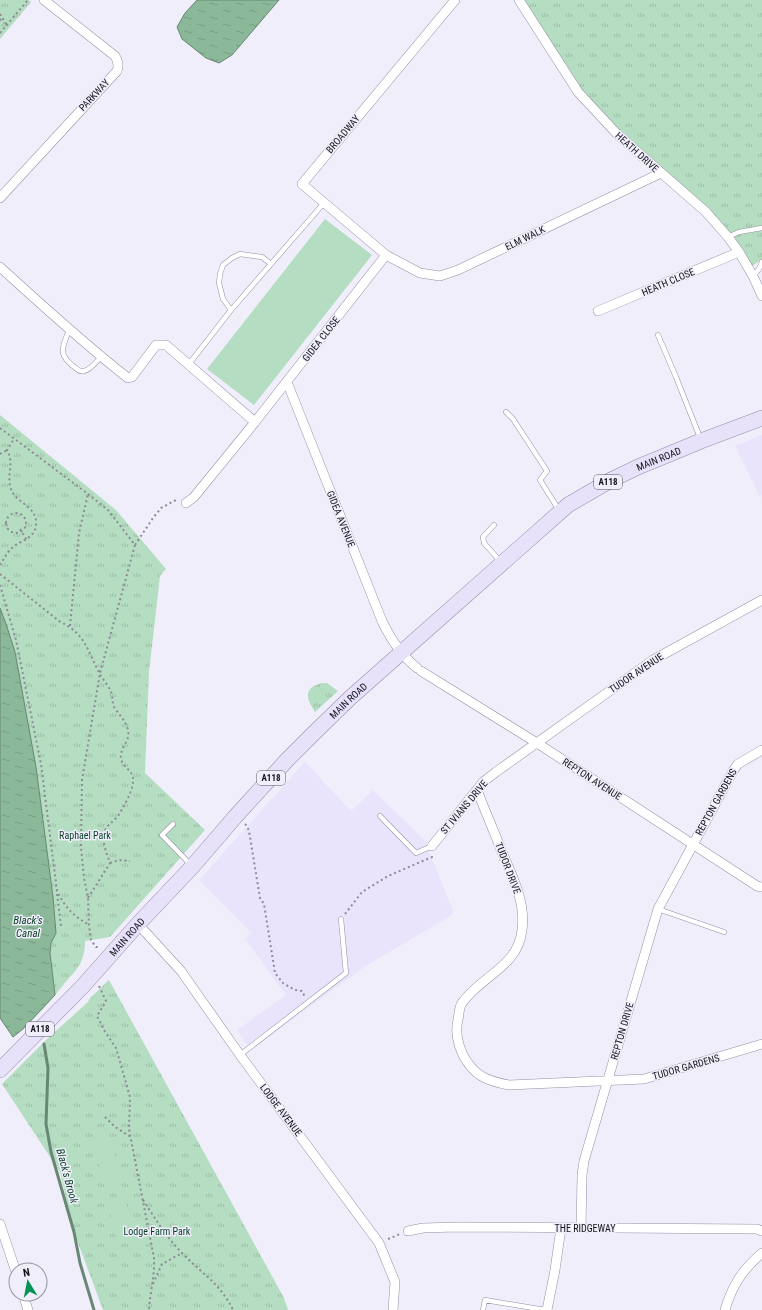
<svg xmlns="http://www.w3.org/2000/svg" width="762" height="1310" font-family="'Roboto Condensed',sans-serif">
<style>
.built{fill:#e9e3fc}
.grass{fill:url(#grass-tufts)}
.pitch{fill:#b4ddc1}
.water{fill:url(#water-ripples);stroke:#688774}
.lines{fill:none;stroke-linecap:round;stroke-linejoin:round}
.stream{stroke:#688774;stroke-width:3}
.service-casing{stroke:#948fa4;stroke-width:5.5}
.minor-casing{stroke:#948fa4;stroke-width:10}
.primary-casing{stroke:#938ca9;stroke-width:16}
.path{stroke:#8d8b96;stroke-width:2;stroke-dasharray:2 3;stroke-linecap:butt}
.service{stroke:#fff;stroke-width:4.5}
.minor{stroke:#fff;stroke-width:9}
.primary{stroke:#e7e1f9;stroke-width:15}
.labels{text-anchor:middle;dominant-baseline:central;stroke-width:3;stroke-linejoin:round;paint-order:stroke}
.shield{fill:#f1eefc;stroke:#58555f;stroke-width:1}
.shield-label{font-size:9px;font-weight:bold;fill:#16141c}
.street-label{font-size:10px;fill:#16141c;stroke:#f1eefc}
.park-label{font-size:10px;fill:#043e21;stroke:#f1eefc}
.water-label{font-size:11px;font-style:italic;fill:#0a4225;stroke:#f1eefc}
</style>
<defs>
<pattern id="grass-tufts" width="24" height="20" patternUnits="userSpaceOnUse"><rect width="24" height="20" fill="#b4ddc1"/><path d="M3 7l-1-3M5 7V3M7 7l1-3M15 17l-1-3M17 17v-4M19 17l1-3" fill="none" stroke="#9abda5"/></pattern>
<pattern id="water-ripples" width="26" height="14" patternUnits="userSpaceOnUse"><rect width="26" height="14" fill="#8bb899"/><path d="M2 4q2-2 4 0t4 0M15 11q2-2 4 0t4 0" fill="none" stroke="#779d83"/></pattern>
</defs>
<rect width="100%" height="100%" fill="#f1eefc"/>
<path class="built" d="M 762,435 L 762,495 L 760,497 L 735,446 Z
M 305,762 L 351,811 L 373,790 L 425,841 L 453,911 L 452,915 L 364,967 L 251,1050 L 237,1030 L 286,995 L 245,939 L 251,933 L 199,880 Z"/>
<path class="grass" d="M 0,0 L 29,0 L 31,2 L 0,39 Z
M 519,0 L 762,0 L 762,259 L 748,269 L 706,212 L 578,92 Z
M 0,415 L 116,510 L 166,569 L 160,576 L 149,672 L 145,773 L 205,830 L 110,937 L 85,941 C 85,948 84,955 81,962 C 77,970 70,977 64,984 C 49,1003 32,1022 13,1037 L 0,1018 Z
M 322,683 L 327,683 L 338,691 L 315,712 C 306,698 303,688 322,683 Z
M 109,980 L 284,1298 L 288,1310 L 103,1310 L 74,1232 L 60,1172 L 2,1084 L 47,1039 L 88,1002 L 90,998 Z"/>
<path class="pitch" d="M 325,219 L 372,255 L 254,405 L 207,369 Z
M 112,1141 L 120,1177 L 103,1181 L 94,1145 Z
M 125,1196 L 133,1233 L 116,1237 L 107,1200 Z"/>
<path class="water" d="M 197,0 L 279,0 L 232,55 L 219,63 L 206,58 L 182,39 L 177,27 L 185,13 Z
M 0,608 L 6,624 L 15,652 L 36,767 L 53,897 L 56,933 L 51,943 L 50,953 L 55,995 L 23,1029 L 13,1037 L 0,1018 Z"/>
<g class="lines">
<path class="stream" d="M 44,1044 L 48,1068 L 46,1124 L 51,1152 L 74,1232 L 80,1263 L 94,1310"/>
<g class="service-casing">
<path id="service" d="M 728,237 L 739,232 L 762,228
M 753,276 L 759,269 L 762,262
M 231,310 L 324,203
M 69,330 C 63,347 57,353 73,366 C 76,368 80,373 84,371 C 90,370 96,362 101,357
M 658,335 L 676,377 L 701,440
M 189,364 L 231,310 L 223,299 L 219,283 L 220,274 L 223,265 L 232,258 L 240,254 L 262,257 L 271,264
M 506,412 L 513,419 L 547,471 L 540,480 L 559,510
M 494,525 L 483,537 L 484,543 L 501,562
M 380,816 L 416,853 L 432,846
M 173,824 L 162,835 L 191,865
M 658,909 L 724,932
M 240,1055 L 346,973 L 341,919
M 483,1310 L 485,1300 L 545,1310"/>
</g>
<g class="minor-casing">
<path id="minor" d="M 455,0 L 302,184 L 386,255 L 420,273 L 440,276 L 458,270 L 661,173
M 519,0 L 578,92 L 618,135 L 706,212 L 728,237 L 739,252 L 753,276 L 762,296
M 0,198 L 117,71 C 119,66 118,61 115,56 L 44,0
M 0,267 C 42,305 83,343 128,378 L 132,377 L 156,345 L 166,345 L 255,422 L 386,255
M 598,311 L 739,252
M 287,382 L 382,621 C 391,640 401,655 417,668
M 186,503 L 194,497 L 255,422
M 421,671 L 537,743 L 757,886 L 762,887
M 477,790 C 485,811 494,831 502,852 C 512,876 526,902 522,930 C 518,967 482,975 462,1003 C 459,1007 459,1015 458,1020 C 455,1031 458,1045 463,1055 C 474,1076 487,1081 509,1085 L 644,1079 L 762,1044
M 432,846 L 483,782 L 496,772 L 653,660 L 762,600
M 138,924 L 181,971 L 240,1055 L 379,1243 L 395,1282 L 393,1310
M 0,1224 L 16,1272
M 581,1228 L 582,1175 L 584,1161 L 658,909 L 733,771 L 738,764 L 762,750
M 408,1231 L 423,1228 L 456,1227 L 757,1229 L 762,1231
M 23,1294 L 28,1310
M 547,1310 L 555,1270 L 561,1228
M 725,1310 C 732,1286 742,1270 762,1253"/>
</g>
<g class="primary-casing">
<g id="primary">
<path id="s1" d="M 0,1070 L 83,986 L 138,924 L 192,867 L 235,817 L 287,760 L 312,735 L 350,698 L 568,505 L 611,480 L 638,467 L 701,441 L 762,418"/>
</g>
</g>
<path class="path" d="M 0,14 L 7,25
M 0,19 L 4,23
M 0,33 L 28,0
M 0,428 L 88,494 L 108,510 L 135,545 L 100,673 L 82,780 L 81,847 L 84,878 L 88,898 L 89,925 L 91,940 L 96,947 L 100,947
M 0,454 L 7,450
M6 523a10 10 0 1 1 20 0a10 10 0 1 1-20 0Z
M 20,529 L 27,540
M 135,545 L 153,518 L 161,508 L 176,500
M 0,565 C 4,559 7,552 13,547 C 22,540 35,538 36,525 C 38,506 16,504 11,489 C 6,475 15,463 7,450 L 14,439
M 0,574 L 59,621 C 87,635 86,649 100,674 C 103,680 109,686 111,692 C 113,697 112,702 114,707 C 119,715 126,721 128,730 C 131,741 119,748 121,759 C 123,768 135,771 133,782 C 133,790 122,811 117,817 C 112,823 105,826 104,834 C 102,843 107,854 110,863 L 88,898
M 0,585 L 16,640 L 41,764 L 57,891 C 64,906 74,917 88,924
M 70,626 L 79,533 L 88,494
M 245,824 L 247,826 L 249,831 L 260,898 L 264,904 L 275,973 L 283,983 L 295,990 L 302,991 L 305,997
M 110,863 L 119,860 L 130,861
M 57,894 L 61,926
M 345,914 L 362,892 L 388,876 L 432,857 L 432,855
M 99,986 L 106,1001 L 97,1016 L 104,1030 L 116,1048 L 130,1097 L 129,1129 L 154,1258 C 155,1276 150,1292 149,1310
M 105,1117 L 115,1127 L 131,1137
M 143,1200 C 155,1218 166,1237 182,1253 C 201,1273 220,1283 233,1310
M 388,1239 L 400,1234
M 153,1284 L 162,1264 L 182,1253"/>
<use href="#service" class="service"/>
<use href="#minor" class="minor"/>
<use href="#primary" class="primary"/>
</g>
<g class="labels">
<g class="shield">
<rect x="594" y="475" width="28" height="14" rx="3"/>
<rect x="257" y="771" width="28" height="14" rx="3"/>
<rect x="26" y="1022" width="28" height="14" rx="3"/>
</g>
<g class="shield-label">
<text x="608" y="482">A118</text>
<text x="271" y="778">A118</text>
<text x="40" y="1029">A118</text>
</g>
<g class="street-label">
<text transform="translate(94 95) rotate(-47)">PARKWAY</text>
<text transform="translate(343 134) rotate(-50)">BROADWAY</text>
<text transform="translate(637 152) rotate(42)">HEATH DRIVE</text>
<text transform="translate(525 238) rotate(-26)">ELM WALK</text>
<text transform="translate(668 282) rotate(-23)">HEATH CLOSE</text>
<text transform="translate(321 339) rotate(-52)">GIDEA CLOSE</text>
<text stroke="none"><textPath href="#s1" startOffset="904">MAIN ROAD</textPath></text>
<text transform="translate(341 519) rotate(68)">GIDEA AVENUE</text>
<text transform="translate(636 673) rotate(-34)">TUDOR AVENUE</text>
<text stroke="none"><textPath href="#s1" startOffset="508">MAIN ROAD</textPath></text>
<text transform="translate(592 779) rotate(33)">REPTON AVENUE</text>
<text transform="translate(716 802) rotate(-61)">REPTON GARDENS</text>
<text transform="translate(464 807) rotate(-50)">ST IVIANS DRIVE</text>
<text transform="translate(508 868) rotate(69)">TUDOR DRIVE</text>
<text stroke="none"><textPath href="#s1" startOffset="184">MAIN ROAD</textPath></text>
<text transform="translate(622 1031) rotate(-74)">REPTON DRIVE</text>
<text transform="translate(686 1067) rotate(-16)">TUDOR GARDENS</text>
<text transform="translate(281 1110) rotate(53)">LODGE AVENUE</text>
<text x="585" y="1228">THE RIDGEWAY</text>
</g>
<g class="park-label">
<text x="85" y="835">Raphael Park</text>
<text x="157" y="1231">Lodge Farm Park</text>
</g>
<g class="water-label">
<text x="28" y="920">Black's<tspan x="28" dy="13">Canal</tspan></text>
<text transform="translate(67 1176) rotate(75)">Black's Brook</text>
</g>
</g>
<g transform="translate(28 1282) rotate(350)"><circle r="19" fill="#f1eefc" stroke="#9997a2"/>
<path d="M0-3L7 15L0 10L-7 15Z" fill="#069454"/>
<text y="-6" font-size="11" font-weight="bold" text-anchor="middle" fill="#16141c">N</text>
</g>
</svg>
